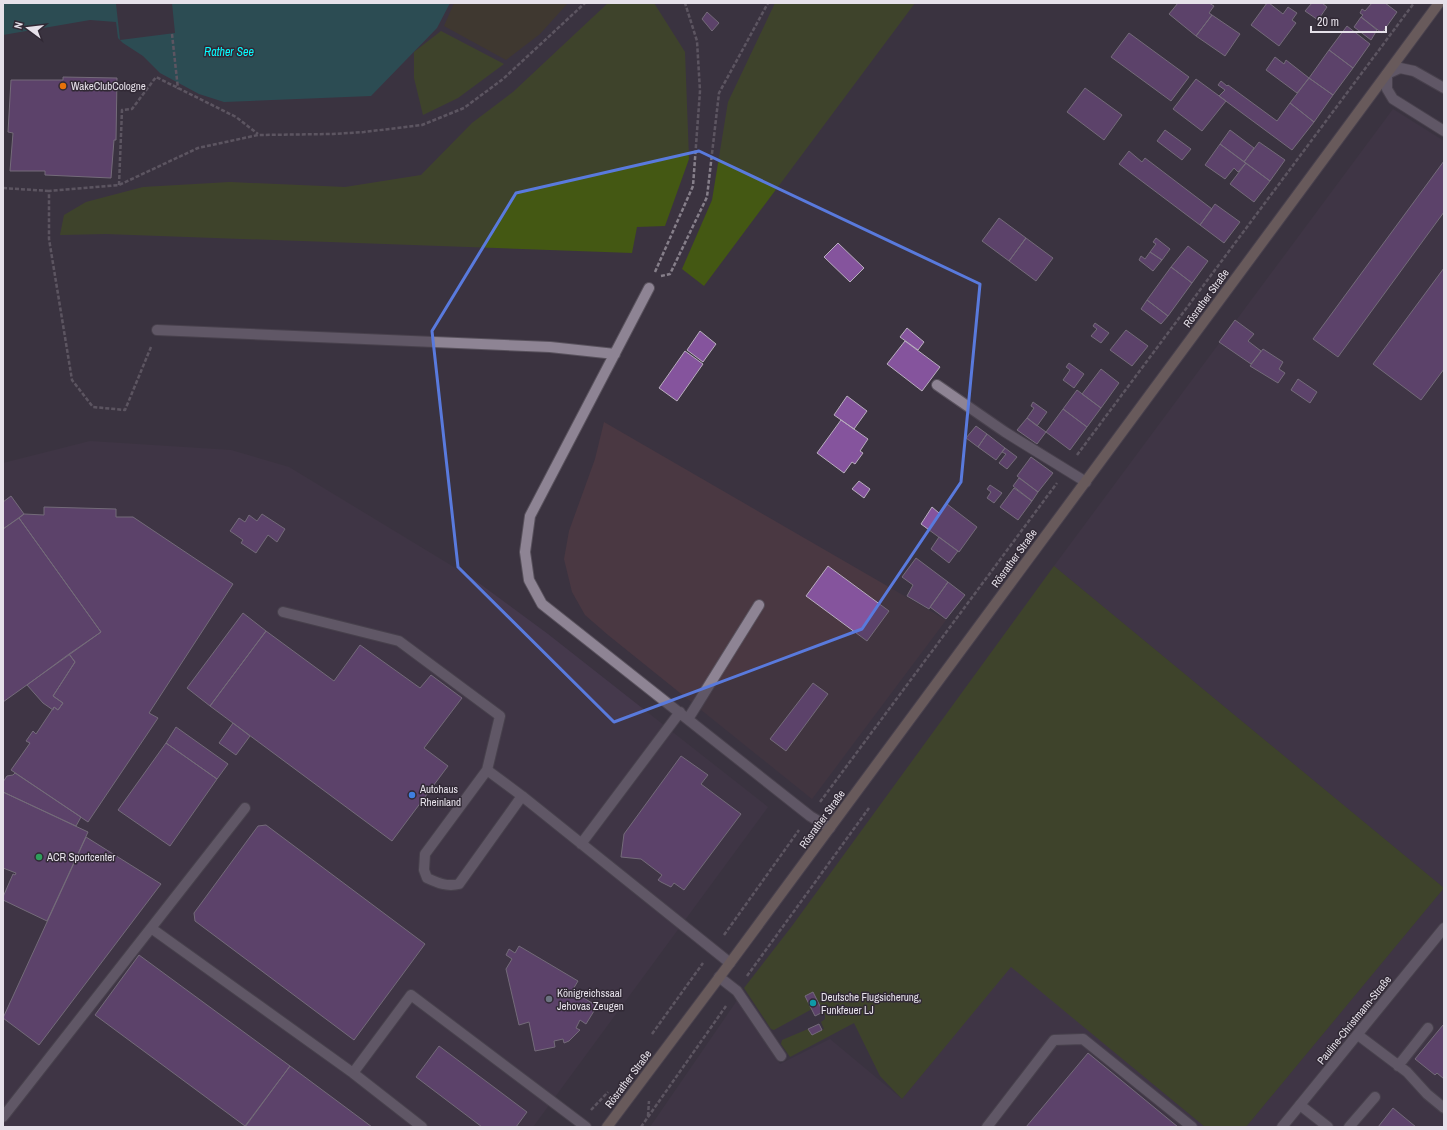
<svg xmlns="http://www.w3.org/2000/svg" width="1447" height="1130" font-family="'Archivo Narrow',sans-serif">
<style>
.built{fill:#45394c}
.industrial{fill:#4a3842}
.green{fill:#445813}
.sand{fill:#463e1e}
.water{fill:#1b6a6c}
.pier{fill:#3b3340}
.building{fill:#85549d;stroke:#b9aebf}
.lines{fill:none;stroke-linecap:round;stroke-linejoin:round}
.lane-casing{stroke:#59525d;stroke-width:12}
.street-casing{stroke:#59525d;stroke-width:12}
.secondary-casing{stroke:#59525d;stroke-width:12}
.path{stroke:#867f8a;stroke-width:2.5;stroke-dasharray:4 2;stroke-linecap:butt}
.lane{stroke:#8e8494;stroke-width:10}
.street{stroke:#8e8494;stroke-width:10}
.secondary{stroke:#9f897d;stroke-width:10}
.marked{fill:none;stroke:#597add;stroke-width:3;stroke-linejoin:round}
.food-dot{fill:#e8710a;stroke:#312935;stroke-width:1.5}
.shop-dot{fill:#3f7fe0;stroke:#312935;stroke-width:1.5}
.leisure-dot{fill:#2e9e5b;stroke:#312935;stroke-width:1.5}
.worship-dot{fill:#6b7280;stroke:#312935;stroke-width:1.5}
.culture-dot{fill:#0f9aa8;stroke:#312935;stroke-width:1.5}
.labels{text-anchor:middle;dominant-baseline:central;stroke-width:3;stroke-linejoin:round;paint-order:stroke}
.poi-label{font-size:11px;fill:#e6e1ea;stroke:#312935;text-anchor:start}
.street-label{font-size:11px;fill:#e6e1ea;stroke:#312935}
.water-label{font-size:12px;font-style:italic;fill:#05fbfe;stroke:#312935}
</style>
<rect width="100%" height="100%" fill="#3b3340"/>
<path class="built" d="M 1393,109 L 1444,141 L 1444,1127 L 1246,1127 L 1444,888 L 1054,566 Z
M 90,441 L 231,450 L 289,467 L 472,578 L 548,634 L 768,807 L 533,1127 L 3,1127 L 3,463 Z
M 1011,966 L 1205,1127 L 650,1127 L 738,999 L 780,1064 L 830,1039 L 902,1099 Z"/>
<path class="industrial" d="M 604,422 L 946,620 L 812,799 L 608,635 L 585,615 L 572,592 L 564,559 L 569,531 L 595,459 Z"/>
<path class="green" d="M 608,3 L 654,3 L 685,52 L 689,159 L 665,226 L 637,227 L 632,253 L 106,234 L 60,235 L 64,215 L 86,202 L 143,187 L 230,182 L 345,187 L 421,175 L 472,123 L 513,92 Z
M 775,3 L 915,3 L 704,286 L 682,269 L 712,200 L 728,102 Z
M 441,31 L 504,64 L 458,98 L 423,115 L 414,78 L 414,52 Z
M 1054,566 L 1444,888 L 1246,1127 L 1205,1127 L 1011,967 L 902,1099 L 880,1076 L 854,1023 L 790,1057 L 781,1044 L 782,1040 L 808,1029 L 812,1035 L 824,1029 L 821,1022 L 825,1019 L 825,1015 L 813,992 L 805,996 L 812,1009 L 774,1030 L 771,1029 L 744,988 L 792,926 Z"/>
<path class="sand" d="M 454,3 L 568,3 L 540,34 L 506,60 L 444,26 Z"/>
<path class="water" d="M 3,3 L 450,3 L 437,28 L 371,96 L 224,102 L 199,94 L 160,73 L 143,56 L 123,43 L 118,38 L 116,22 L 90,20 L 3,35 Z"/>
<path class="pier" d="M 126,3 L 172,3 L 175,33 L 120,40 L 116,4 Z"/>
<path class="building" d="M 1178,3 L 1209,3 L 1214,6 L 1209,13 L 1212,15 L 1196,36 L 1169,14 Z
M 1267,3 L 1269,3 L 1283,14 L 1288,7 L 1297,13 L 1292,20 L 1296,23 L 1279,46 L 1251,25 Z
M 1312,3 L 1322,3 L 1327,7 L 1318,20 L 1305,11 Z
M 1372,3 L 1385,3 L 1397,12 L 1382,33 L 1361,17 L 1363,15 L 1360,13 L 1362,9 L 1365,11 Z
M 707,12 L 719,23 L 712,31 L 702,19 Z
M 1212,15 L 1240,34 L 1225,56 L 1196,36 Z
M 1361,17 L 1377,30 L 1371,40 L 1354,27 Z
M 1347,26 L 1370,44 L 1353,68 L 1329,50 Z
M 1129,33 L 1189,77 L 1171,101 L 1111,57 Z
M 1329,50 L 1353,68 L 1333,95 L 1309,78 Z
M 1275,57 L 1284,64 L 1286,60 L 1309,78 L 1297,93 L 1266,70 Z
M 63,77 L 117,78 L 116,140 L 114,140 L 111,178 L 45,175 L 45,171 L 10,171 L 13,133 L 8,132 L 11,80 L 63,80 Z
M 1309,78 L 1333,95 L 1314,122 L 1290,103 Z
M 1196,79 L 1226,101 L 1202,131 L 1173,109 Z
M 1221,81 L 1227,86 L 1228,85 L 1277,121 L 1290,103 L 1314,122 L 1292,150 L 1219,96 L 1225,90 L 1218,85 Z
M 1085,88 L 1122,115 L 1104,140 L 1067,112 Z
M 1165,130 L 1191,149 L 1182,160 L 1157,141 Z
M 1230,130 L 1254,148 L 1244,162 L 1220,144 Z
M 1259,142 L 1285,160 L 1270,181 L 1244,162 Z
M 1220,144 L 1246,163 L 1238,172 L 1234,168 L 1225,179 L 1205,165 Z
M 1129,151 L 1142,162 L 1145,158 L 1212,209 L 1200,225 L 1119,164 Z
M 1444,161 L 1444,212 L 1338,357 L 1313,339 Z
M 1246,163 L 1270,181 L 1254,202 L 1230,184 Z
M 1215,204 L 1240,222 L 1224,243 L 1200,225 Z
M 999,218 L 1026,238 L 1009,261 L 982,241 Z
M 1026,238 L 1053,258 L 1036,281 L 1009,261 Z
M 1156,238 L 1170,249 L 1162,260 L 1150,252 L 1156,244 L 1153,242 Z
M 838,243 L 864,268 L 850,282 L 824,257 Z
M 1188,246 L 1208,261 L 1192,283 L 1171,267 Z
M 1150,252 L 1162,260 L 1153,271 L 1139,260 L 1141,256 L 1145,259 Z
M 1171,267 L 1192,283 L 1168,316 L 1147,300 Z
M 1444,268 L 1444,369 L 1421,400 L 1373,364 Z
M 1147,300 L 1168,316 L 1161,324 L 1141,309 Z
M 1235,320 L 1254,334 L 1248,341 L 1261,351 L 1251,364 L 1219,342 Z
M 1095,323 L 1109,333 L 1101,343 L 1091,336 L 1097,329 L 1093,326 Z
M 907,328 L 924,342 L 918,350 L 900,337 Z
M 1126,330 L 1148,346 L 1132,366 L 1110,350 Z
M 700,331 L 716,344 L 703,362 L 687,350 Z
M 905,341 L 940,367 L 922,391 L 887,364 Z
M 1263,349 L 1283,362 L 1279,369 L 1285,373 L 1278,383 L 1250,366 Z
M 685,351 L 703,364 L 677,401 L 659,388 Z
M 1069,363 L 1084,374 L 1074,388 L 1063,380 L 1070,370 L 1066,367 Z
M 1101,369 L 1119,383 L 1101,408 L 1082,394 Z
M 1298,379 L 1317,392 L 1310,403 L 1291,390 Z
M 1077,390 L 1101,408 L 1087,427 L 1063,409 Z
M 847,396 L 867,411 L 854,429 L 834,415 Z
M 1033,402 L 1047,412 L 1037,426 L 1027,418 L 1034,408 L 1031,406 Z
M 1063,409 L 1087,427 L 1070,450 L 1046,432 Z
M 1027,418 L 1046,432 L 1037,444 L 1017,430 Z
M 841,420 L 868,439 L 860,451 L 863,453 L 855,464 L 852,462 L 844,473 L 817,453 Z
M 976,426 L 987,434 L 978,447 L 966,438 Z
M 987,434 L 1005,448 L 996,460 L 978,447 Z
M 1005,448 L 1017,457 L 1007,469 L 999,463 L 1006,454 L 1002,452 Z
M 1031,457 L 1053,473 L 1038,492 L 1017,476 Z
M 1019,478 L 1038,492 L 1032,501 L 1013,486 Z
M 859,481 L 870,489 L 864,498 L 852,489 Z
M 990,485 L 1002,493 L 994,503 L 987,498 L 991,492 L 987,489 Z
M 1014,488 L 1032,501 L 1018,520 L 1000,507 Z
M 11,496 L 24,514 L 3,529 L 3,502 Z
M 947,504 L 977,527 L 959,552 L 921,524 L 932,507 L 939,513 Z
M 44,507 L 116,509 L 116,517 L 133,517 L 233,584 L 149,713 L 158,718 L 88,822 L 11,770 L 30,743 L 26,741 L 33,731 L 36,734 L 54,707 L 58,710 L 63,703 L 53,696 L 75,662 L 69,654 L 101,632 L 19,518 L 24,514 L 44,515 Z
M 262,514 L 285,529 L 277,542 L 268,535 L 256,553 L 241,543 L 243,540 L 230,531 L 239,518 L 245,522 L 249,515 L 257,521 Z
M 19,518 L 101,632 L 3,702 L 3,529 Z
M 939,537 L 958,551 L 949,563 L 931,549 Z
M 916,558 L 948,582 L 929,609 L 907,596 L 913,585 L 902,577 Z
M 828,566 L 889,611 L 867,641 L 806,596 Z
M 948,582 L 965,595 L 946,619 L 930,607 Z
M 243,613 L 266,631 L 210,706 L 187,688 Z
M 266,631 L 334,681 L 360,645 L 420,688 L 431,675 L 462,698 L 424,748 L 448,766 L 392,841 L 210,706 Z
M 69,654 L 75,662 L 53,696 L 63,703 L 58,710 L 54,707 L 53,710 L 43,703 L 27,685 Z
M 813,683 L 828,694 L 786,751 L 770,739 Z
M 233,723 L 250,736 L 236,755 L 219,743 Z
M 176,727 L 228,764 L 217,779 L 166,743 Z
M 166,743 L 217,779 L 170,846 L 118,810 Z
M 681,756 L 708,775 L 701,784 L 741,814 L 684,890 L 674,883 L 671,887 L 661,882 L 658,880 L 662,875 L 641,859 L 621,857 L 624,834 Z
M 15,773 L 81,817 L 76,826 L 3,792 L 3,782 L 7,776 L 13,775 Z
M 3,792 L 88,832 L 47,921 L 3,900 L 3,897 L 13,874 L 15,875 L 16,873 L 3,868 Z
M 266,825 L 425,944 L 354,1040 L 195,921 L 194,913 L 258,826 Z
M 86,837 L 161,884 L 39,1045 L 3,1018 Z
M 519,946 L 578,981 L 572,991 L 597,1006 L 586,1024 L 580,1020 L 576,1028 L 580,1030 L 569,1041 L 564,1043 L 563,1039 L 554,1041 L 555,1047 L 535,1051 L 529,1022 L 519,1025 L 506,969 L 512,959 L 506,955 L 509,949 L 515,953 Z
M 139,955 L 290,1066 L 245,1126 L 95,1015 Z
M 813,992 L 823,1012 L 815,1016 L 805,996 Z
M 819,1024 L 822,1030 L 812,1035 L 808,1029 Z
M 1443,1025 L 1444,1026 L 1444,1079 L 1437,1073 L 1435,1075 L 1415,1059 Z
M 439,1046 L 527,1112 L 516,1127 L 482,1127 L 416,1077 Z
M 1088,1053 L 1178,1127 L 1026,1127 Z
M 290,1066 L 372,1127 L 245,1127 Z
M 1393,1108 L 1416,1127 L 1378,1127 Z"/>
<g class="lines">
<g class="lane-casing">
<path id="lane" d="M 1444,88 L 1414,71 L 1400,68 L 1387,74 L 1387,89 L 1393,99 L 1444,131
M 649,288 L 530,516 L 525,552 L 529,580 L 542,604 L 810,816 L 830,828
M 157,330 L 550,347 L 615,354
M 937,385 L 1005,432 L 1086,482
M 283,612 L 399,641 L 500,716 L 487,770 L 522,796 L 730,963
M 688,719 L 759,605
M 487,770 L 425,854 L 424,870 L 427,878 C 438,883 447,887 459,884 L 522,796
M 581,844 L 680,712
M 151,928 L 353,1073
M 719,977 L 737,991 L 781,1056
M 1358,1035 L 1407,1072 L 1427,1094 L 1444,1108
M 1398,1066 L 1428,1028
M 1300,1105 L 1328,1127
M 3,1117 L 245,808
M 422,1127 L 353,1073 L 411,995 L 586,1127
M 987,1127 L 1054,1040 L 1083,1039 L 1192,1127
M 1349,1127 L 1375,1097"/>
</g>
<g class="street-casing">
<path id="street" d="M 1282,1127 L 1444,928"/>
</g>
<g class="secondary-casing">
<path id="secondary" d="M 607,1127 L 730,963 L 1439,3"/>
</g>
<path class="path" d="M 172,34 L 178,89
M 119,185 L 122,110 L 132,109 L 156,77 L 236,117 L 258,134
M 3,188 L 49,191
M 655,272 L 693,186 L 700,91 L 697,41 L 685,3
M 661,276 L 670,274 L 707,197 L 719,93 L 768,3
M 151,347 L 125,410 L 93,407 L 72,380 L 49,239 L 49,191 L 119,185 L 198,148 L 258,135 L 333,134 L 364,132 L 422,125 L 464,108 L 503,79 L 585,3
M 1077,455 L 1414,3
M 820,802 L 1057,483
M 724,935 L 799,830
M 747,976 L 869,808
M 652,1034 L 703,963
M 591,1110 L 608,1092
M 648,1116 L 649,1101
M 641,1127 L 726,1006"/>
<use href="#lane" class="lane"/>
<use href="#street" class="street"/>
<use href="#secondary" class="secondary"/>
</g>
<path d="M0 0H1447V1130H0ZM 699,151 L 980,284 L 961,482 L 862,629 L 614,722 L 458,567 L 432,331 L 516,193 Z" fill="#3b3340" fill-opacity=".55" fill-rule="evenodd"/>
<path class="marked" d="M 699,151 L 980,284 L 961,482 L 862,629 L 614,722 L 458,567 L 432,331 L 516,193 Z"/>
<circle class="food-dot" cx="63" cy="86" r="4"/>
<circle class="shop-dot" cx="412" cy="795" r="4"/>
<circle class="leisure-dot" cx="39" cy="857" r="4"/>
<circle class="worship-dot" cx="549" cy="999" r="4"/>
<circle class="culture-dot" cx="813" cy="1003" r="4"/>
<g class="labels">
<g class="poi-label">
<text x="71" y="86">WakeClubCologne</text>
<text x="420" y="789">Autohaus<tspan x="420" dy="13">Rheinland</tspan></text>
<text x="47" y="857">ACR Sportcenter</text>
<text x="557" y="993">Königreichssaal<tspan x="557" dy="13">Jehovas Zeugen</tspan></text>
<text x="821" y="997">Deutsche Flugsicherung,<tspan x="821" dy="13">Funkfeuer LJ</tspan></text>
</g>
<g class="street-label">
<text transform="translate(1206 298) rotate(-54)">Rösrather Straße</text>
<text transform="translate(1014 558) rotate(-54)">Rösrather Straße</text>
<text transform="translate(822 819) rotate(-54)">Rösrather Straße</text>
<text transform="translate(1354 1020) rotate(-51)">Pauline-Christmann-Straße</text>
<text transform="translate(628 1079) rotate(-53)">Rösrather Straße</text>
</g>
<g class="water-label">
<text x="229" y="52">Rather See</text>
</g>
</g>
<rect width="1447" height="1130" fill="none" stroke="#e6e1ea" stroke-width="8"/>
<g transform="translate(28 28) rotate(285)" stroke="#312935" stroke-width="3" paint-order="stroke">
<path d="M0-3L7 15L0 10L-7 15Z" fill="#e6e1ea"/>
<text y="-6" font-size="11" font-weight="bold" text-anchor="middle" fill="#e6e1ea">N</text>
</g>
<path d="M1311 26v6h75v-6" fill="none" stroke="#e6e1ea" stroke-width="2"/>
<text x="1317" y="26" font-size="12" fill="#e6e1ea" stroke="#312935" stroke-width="3" paint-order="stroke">20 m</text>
</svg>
